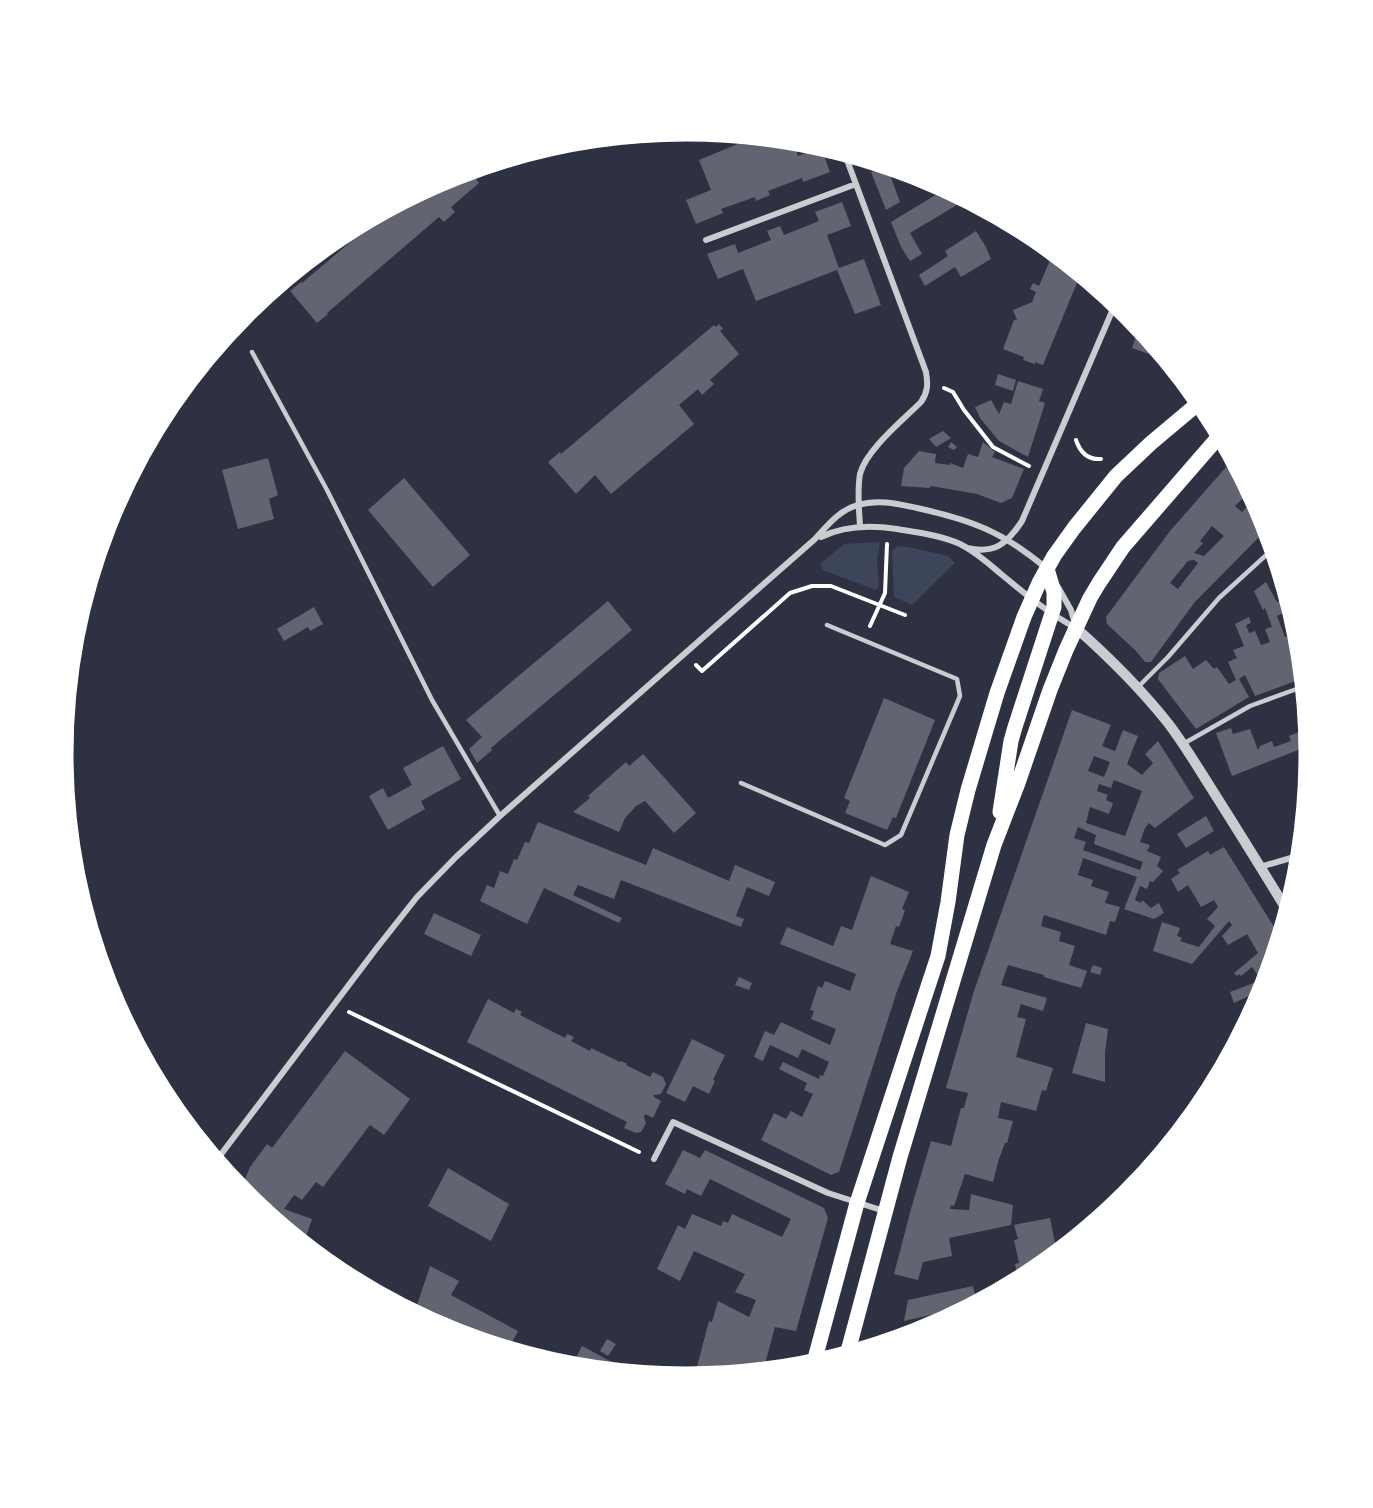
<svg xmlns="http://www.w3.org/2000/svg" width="1373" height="1508" font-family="'Public Sans',sans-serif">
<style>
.green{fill:#3c4559}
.building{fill:#626471;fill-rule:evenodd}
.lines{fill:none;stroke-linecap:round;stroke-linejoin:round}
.path{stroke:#fff;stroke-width:4}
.service{stroke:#caccd0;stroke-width:4.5}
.minor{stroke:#caccd0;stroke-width:6}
.tertiary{stroke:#caccd0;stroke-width:10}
.primary{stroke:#fff;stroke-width:15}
.rim{fill:none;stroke:#fff;stroke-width:3}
</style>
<rect width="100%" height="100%" fill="#2d3142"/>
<path class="green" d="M 880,542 L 877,560 L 879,586 L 876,590 L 823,570 L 820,564 L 844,544 Z
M 897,546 L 908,547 L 948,556 L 955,563 L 912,605 L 894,597 L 892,551 Z"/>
<path class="building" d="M 757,136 L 792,139 L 798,156 L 821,147 L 830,172 L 803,182 L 802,178 L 768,191 L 770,195 L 756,201 L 755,197 L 721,209 L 723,213 L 696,224 L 686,200 L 711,190 L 699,160 Z
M 887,167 L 900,202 L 886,210 L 871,172 Z
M 469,170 L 479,183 L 451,207 L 455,212 L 444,222 L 439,217 L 327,313 L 328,314 L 317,323 L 290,291 L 301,282 L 302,283 L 394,205 L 448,176 Z
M 947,188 L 967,199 L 910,233 L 922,254 L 910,261 L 901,247 L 891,222 Z
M 842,202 L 851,226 L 827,235 L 839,268 L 864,259 L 881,305 L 855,314 L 837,270 L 756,301 L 743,269 L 718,279 L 707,254 L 735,244 L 738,253 L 771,240 L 767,231 L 780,226 L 784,235 L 819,221 L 815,212 Z
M 976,231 L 986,247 L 991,259 L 961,277 L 955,267 L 925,286 L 919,275 L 948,256 L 945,251 Z
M 1046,244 L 1081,273 L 1043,365 L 1035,362 L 1035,364 L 1023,360 L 1024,357 L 1003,349 L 1014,320 L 1017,320 L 1013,310 L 1032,302 L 1036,292 L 1030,289 L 1033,283 L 1039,286 L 1051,258 L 1042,254 Z
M 719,324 L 723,329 L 720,331 L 739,354 L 710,380 L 714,384 L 702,395 L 698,389 L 679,405 L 694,424 L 611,494 L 595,475 L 576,494 L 548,462 L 560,452 L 561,454 L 714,325 L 716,327 Z
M 1139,328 L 1142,329 L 1166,358 L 1165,360 L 1132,348 Z
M 998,374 L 1016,380 L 1013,391 L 995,385 Z
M 1018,381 L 1043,389 L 1039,401 L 1045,403 L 1028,457 L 999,441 L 980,418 L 975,407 L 991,400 L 999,414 L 1004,402 L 1011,404 Z
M 943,431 L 951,438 L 936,447 L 929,439 Z
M 951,442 L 957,447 L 954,450 L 948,447 Z
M 983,442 L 995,452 L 992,457 L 1024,469 L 1012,498 L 1001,503 L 977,494 L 931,486 L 929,488 L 901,486 L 904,468 L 919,451 L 936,454 L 935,463 L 950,465 L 950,463 L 963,468 L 968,454 L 978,457 Z
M 268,458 L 278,495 L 269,499 L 274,519 L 238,529 L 222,470 Z
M 1234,458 L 1251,491 L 1249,494 L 1256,500 L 1264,515 L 1268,528 L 1194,603 L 1151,662 L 1145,662 L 1136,651 L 1107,624 L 1106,617 L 1170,531 ZM 1242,499 L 1249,505 L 1242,512 L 1235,506 ZM 1212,526 L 1224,536 L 1204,556 L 1194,553 L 1203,543 L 1200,541 ZM 1194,560 L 1198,563 L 1178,589 L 1170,583 L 1188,561 Z
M 404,478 L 470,555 L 433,587 L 368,510 Z
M 1266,582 L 1277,602 L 1289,597 L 1300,632 L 1304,678 L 1255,696 L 1245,675 L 1239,679 L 1249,697 L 1196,729 L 1158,679 L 1159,673 L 1185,656 L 1193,669 L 1206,660 L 1214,669 L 1217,667 L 1229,684 L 1236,680 L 1228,662 L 1237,658 L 1233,650 L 1244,646 L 1235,624 L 1249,617 L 1251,623 L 1246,625 L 1249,633 L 1255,631 L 1261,645 L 1270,642 L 1265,629 L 1272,627 L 1265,608 L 1263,610 L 1254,591 ZM 1288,611 L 1296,634 L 1285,637 L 1277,616 Z
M 608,601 L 632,630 L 491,748 L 492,750 L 477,763 L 469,749 L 482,737 L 466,720 Z
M 314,607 L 323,624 L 310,631 L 308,627 L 284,641 L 277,629 Z
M 884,698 L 935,720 L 896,818 L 893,817 L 887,830 L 845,813 L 850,801 L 844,798 Z
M 1072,710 L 1111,725 L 1102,746 L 1115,751 L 1123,730 L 1138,736 L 1127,764 L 1142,775 L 1153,763 L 1145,754 L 1158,741 L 1194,798 L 1155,828 L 1149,823 L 1145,828 L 1140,842 L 1150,845 L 1147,851 L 1161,857 L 1157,866 L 1163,871 L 1153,882 L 1150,881 L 1147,889 L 1140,886 L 1135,900 L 1141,903 L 1142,900 L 1151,908 L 1159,903 L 1164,913 L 1154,919 L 1124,909 L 1137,877 L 1083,858 L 1078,875 L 1093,880 L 1091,886 L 1109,892 L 1105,903 L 1120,907 L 1115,922 L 1110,921 L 1106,935 L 1044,915 L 1041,926 L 1061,932 L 1059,941 L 1075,946 L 1069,965 L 1087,971 L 1081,988 L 1044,977 L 1044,975 L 1008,965 L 1001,985 L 1047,998 L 1043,1011 L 1021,1004 L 1017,1017 L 1026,1019 L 1016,1057 L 1053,1068 L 1046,1091 L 1042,1090 L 1036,1111 L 1001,1102 L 998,1118 L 1013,1121 L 1007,1143 L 1005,1143 L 999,1159 L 993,1182 L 965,1174 L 954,1206 L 951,1205 L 950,1209 L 969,1210 L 971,1194 L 1013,1205 L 1011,1225 L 949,1238 L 952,1256 L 923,1262 L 918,1280 L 894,1274 L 911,1209 L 931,1141 L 951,1146 L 961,1108 L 964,1108 L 968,1093 L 946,1088 L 974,991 ZM 1094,756 L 1110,762 L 1104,777 L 1088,771 ZM 1114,780 L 1142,791 L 1125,836 L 1086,823 L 1090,807 L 1109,814 L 1113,803 L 1106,800 L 1108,795 L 1097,791 L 1099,784 L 1111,788 ZM 1078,827 L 1096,835 L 1094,844 L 1143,862 L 1140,870 L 1083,850 L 1086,842 L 1074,838 Z
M 1231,728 L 1233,734 L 1250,729 L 1258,750 L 1260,746 L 1272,741 L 1274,747 L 1291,741 L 1289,736 L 1304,730 L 1306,735 L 1309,734 L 1311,745 L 1232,776 L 1216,733 Z
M 443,746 L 461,779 L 421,801 L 425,809 L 388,830 L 369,796 L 383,788 L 388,798 L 412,785 L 403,768 Z
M 643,754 L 696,813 L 674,833 L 645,801 L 636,806 L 625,818 L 619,832 L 573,812 L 590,798 L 588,796 L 626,762 L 629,766 Z
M 1206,816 L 1214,831 L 1186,848 L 1177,834 Z
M 538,822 L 646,865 L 653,848 L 729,881 L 735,865 L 775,882 L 769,896 L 747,887 L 736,916 L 744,919 L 741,927 L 621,880 L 614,899 L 578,885 L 573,895 L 622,918 L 619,923 L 544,888 L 527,924 L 480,901 L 487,885 L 494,888 L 500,871 L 508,874 L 514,859 L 517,860 L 525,842 L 529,843 Z
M 1224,847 L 1281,938 L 1271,970 L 1259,977 L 1252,967 L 1241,976 L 1239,974 L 1237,976 L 1234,973 L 1258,953 L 1247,934 L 1228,945 L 1222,936 L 1232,925 L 1229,921 L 1192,964 L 1153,951 L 1162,922 L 1180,928 L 1177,936 L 1182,938 L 1180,941 L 1199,947 L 1215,926 L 1207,919 L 1218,907 L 1214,900 L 1201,907 L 1188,885 L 1178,892 L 1171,879 L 1180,873 L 1177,870 L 1208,851 L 1210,855 Z
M 871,876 L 909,892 L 902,909 L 905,910 L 902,919 L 899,927 L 896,926 L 890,944 L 913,951 L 897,991 L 839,1172 L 831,1175 L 761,1140 L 774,1113 L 786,1119 L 791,1111 L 802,1117 L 813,1094 L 804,1090 L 807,1083 L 779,1069 L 783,1062 L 819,1079 L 820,1075 L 823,1076 L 829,1062 L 802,1049 L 798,1058 L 770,1045 L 763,1061 L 754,1057 L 765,1031 L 774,1035 L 781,1022 L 830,1045 L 836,1029 L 811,1019 L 814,1011 L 810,1010 L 818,986 L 822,988 L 825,981 L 850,991 L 856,974 L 780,944 L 787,927 L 833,946 L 841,926 L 852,930 Z
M 434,913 L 481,935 L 471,956 L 424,934 Z
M 1093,965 L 1102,968 L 1100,975 L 1090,972 Z
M 739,977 L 752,983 L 749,990 L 735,985 Z
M 1269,978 L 1265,991 L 1260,981 Z
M 1256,982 L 1260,991 L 1234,1003 L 1230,992 Z
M 488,999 L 514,1013 L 516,1009 L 522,1012 L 520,1015 L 565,1038 L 567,1034 L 574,1037 L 571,1041 L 590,1051 L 591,1048 L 620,1062 L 621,1061 L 627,1064 L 626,1065 L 650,1077 L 653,1072 L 663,1077 L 666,1084 L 661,1094 L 654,1095 L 654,1097 L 661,1101 L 653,1118 L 645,1114 L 644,1117 L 646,1123 L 641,1132 L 636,1133 L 624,1128 L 627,1122 L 467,1042 Z
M 1086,1023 L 1108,1029 L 1105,1053 L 1105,1082 L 1072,1073 Z
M 692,1039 L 725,1055 L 713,1080 L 715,1081 L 709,1094 L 693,1086 L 685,1102 L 666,1093 Z
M 345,1051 L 410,1099 L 384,1135 L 370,1125 L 323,1187 L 316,1182 L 302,1200 L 294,1195 L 284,1209 L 312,1219 L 304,1242 L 297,1239 L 259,1207 L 261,1201 L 243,1194 L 240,1191 L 250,1167 L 267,1144 L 272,1148 Z
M 683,1150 L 700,1158 L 705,1150 L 824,1208 L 828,1218 L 796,1331 L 775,1327 L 763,1371 L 694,1378 L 709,1321 L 712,1322 L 718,1301 L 749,1317 L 756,1300 L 735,1292 L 745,1274 L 694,1251 L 680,1281 L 657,1269 L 678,1225 L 685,1229 L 692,1214 L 721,1226 L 723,1221 L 728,1223 L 732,1214 L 782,1237 L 791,1219 L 710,1179 L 701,1196 L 687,1189 L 685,1194 L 665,1184 Z
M 448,1168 L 509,1204 L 491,1241 L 428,1206 Z
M 1050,1218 L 1057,1252 L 1052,1254 L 1053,1258 L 1033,1274 L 1025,1278 L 1018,1280 L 1015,1264 L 1019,1263 L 1014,1240 L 1018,1239 L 1014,1225 Z
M 430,1266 L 459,1281 L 451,1295 L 518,1331 L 508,1350 L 447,1331 L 408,1310 L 409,1306 L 416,1308 Z
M 973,1286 L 977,1304 L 975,1305 L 904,1321 L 908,1300 Z
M 607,1339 L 616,1344 L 608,1356 L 600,1351 Z
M 582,1346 L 634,1374 L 571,1368 Z"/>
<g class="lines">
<path class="path" d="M 944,388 L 953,392 L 964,410 L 993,447 L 1029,466
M 1076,440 C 1080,452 1088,460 1101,459
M 870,626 L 885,593 L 887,544
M 696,665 L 702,671 L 790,593 L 812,586 L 831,586 L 905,615
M 349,1012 L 639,1152
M 872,1341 L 936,1326"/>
<path class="service" d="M 252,352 L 327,490 L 432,700 L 500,816
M 1138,687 L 1168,657 L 1219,598 L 1274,548
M 1183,744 L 1250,706 L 1305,686
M 741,783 L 885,845 L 901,835 L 960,696 L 957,679 L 827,625"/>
<path class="minor" d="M 844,152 L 926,372 C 928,384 928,392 921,402 C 903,420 866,450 860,474 C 857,491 859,509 860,526
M 706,240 L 856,184
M 821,537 C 845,525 872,525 897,529 C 919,533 940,535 960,544 C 976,552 988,563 1001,574 C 1025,594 1048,613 1076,628
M 967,548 C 995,554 1007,544 1022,521 L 1116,302
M 1058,587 L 1071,610 L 1075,624
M 1260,867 L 1301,855
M 654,1159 L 673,1122 L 828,1193 L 884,1211
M 216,1161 L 376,949 L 417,897 L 456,857 L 500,816 L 815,539 C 827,526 839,510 858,505 C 878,499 898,504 917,508 C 972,520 1003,532 1046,568"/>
<path class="tertiary" d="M 1076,628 C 1109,657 1140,688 1168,723 C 1184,744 1197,766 1211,788 C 1237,829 1263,871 1288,912"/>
<path class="primary" d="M 1000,812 L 1011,741 L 1015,727 L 1054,607 L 1054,592 L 1047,569
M 847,1355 L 900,1157 L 994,845 L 1018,783 L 1050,690 L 1066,650 L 1090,598 L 1099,583 L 1123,547 L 1221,434
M 813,1366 L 857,1203 L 938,956 L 948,902 L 957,835 L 968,790 L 997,693 L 1024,617 L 1039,583 L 1054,556 L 1074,528 L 1116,476 L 1151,443 L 1201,401"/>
</g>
<path d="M0 0H1373V1508H0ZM72 754a614 614 0 1 1 1228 0a614 614 0 1 1-1228 0Z" fill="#fff" fill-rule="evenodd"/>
<path class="rim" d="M72 754a614 614 0 1 1 1228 0a614 614 0 1 1-1228 0Z"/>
</svg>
